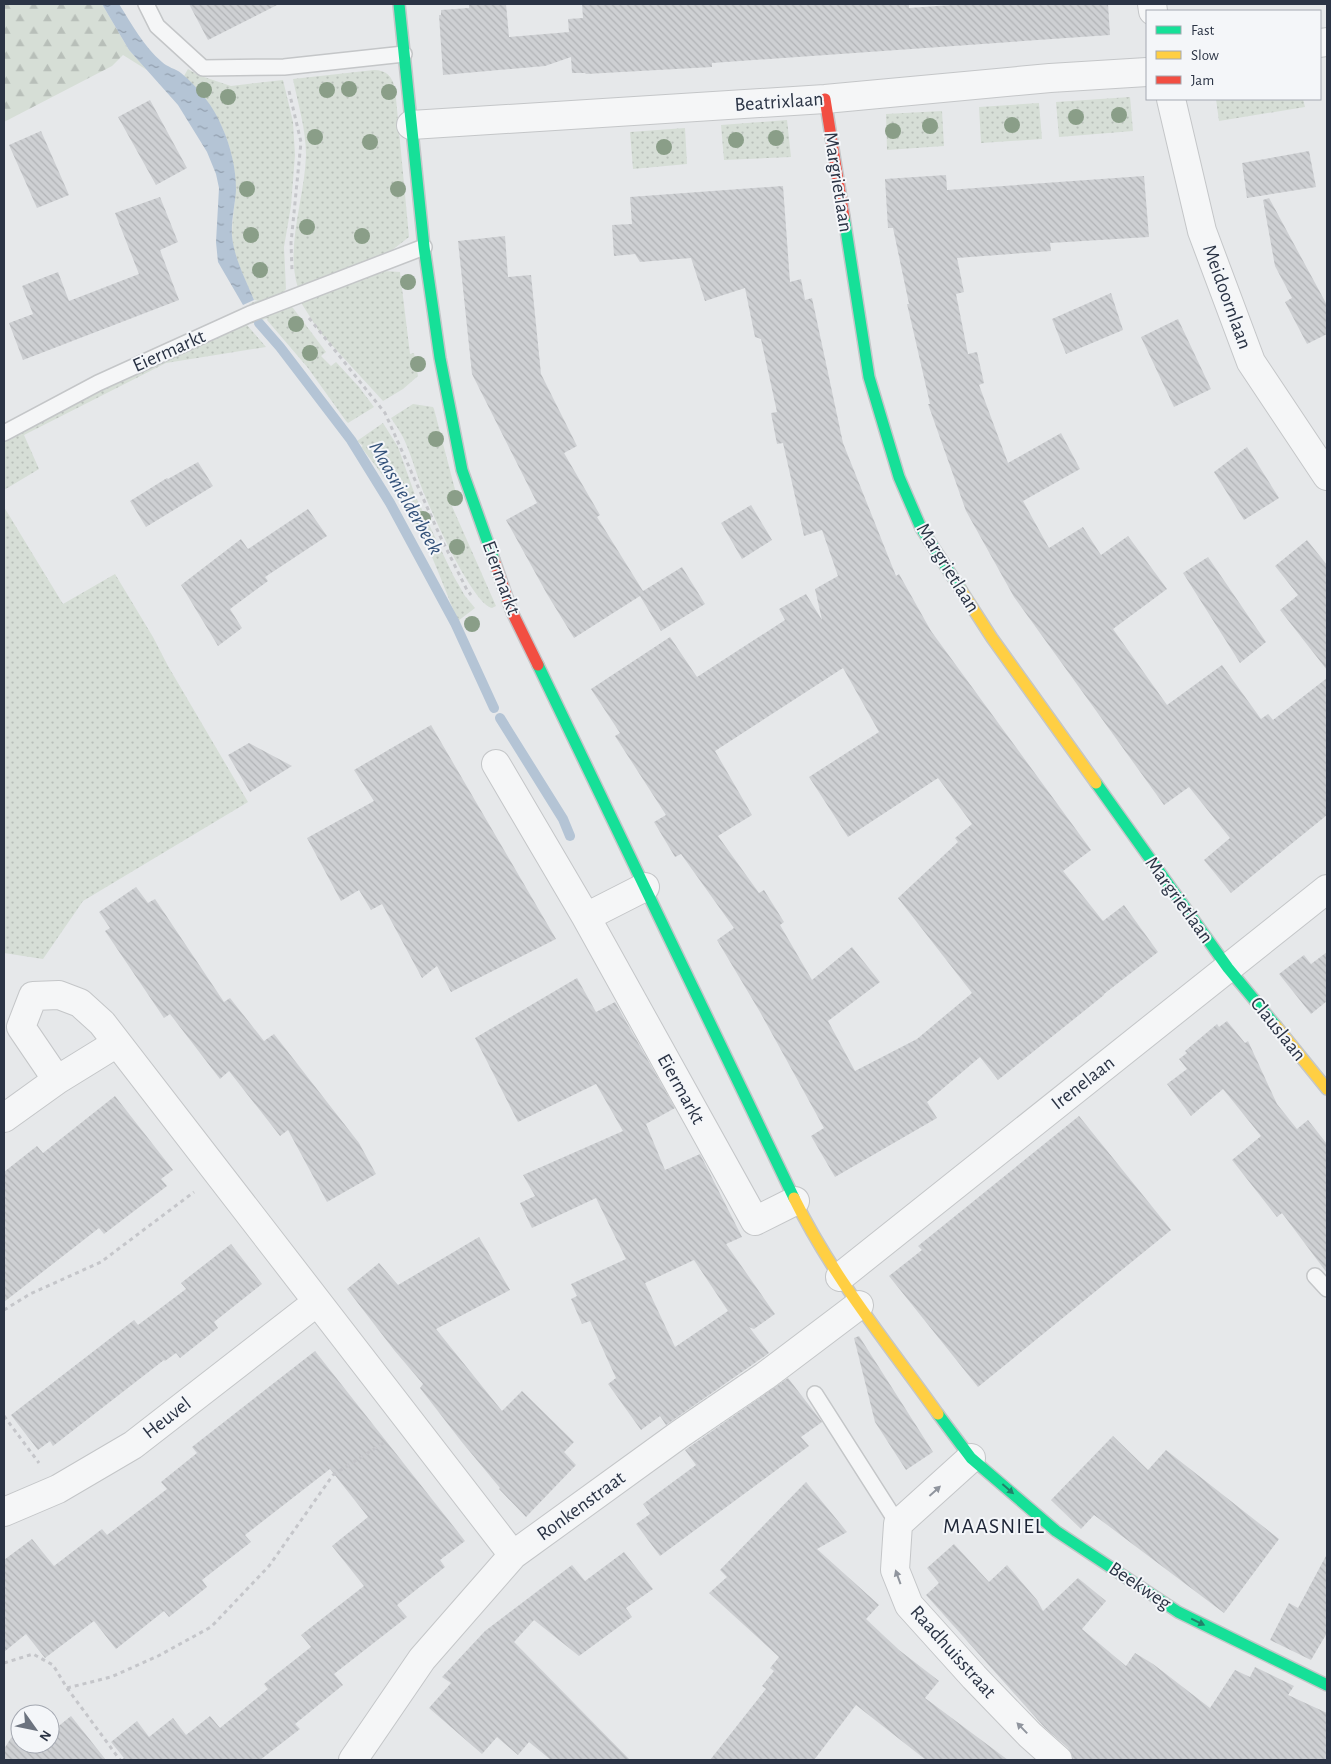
<svg xmlns="http://www.w3.org/2000/svg" width="1331" height="1764" font-family="'Alegreya Sans',sans-serif">
<style>
.grass{fill:url(#grass-dots)}
.forest{fill:url(#forest-firs)}
.water{fill:url(#water-ripples)}
.lines{fill:none;stroke-linecap:round;stroke-linejoin:round}
.stream{stroke:#b4c4d5;stroke-width:10}
.building{fill:url(#building-back-hatch);fill-rule:evenodd}
.lane-casing{stroke:#c4c6c8;stroke-width:18}
.street-casing{stroke:#c4c6c8;stroke-width:30}
.fast-casing{stroke:#c4c6c8;stroke-width:14}
.slow-casing{stroke:#c4c6c8;stroke-width:14}
.jam-casing{stroke:#c4c6c8;stroke-width:14}
.path{stroke:#c5c6ca;stroke-width:3;stroke-dasharray:4 4;stroke-linecap:butt}
.lane{stroke:#f5f6f7;stroke-width:15}
.street{stroke:#f5f6f7;stroke-width:28}
.fast{stroke:#16e098;stroke-width:11}
.slow{stroke:#ffcf43;stroke-width:11}
.jam{stroke:#f24e42;stroke-width:11}
.tree{fill:#8a9e88}
.oneway{fill:#22816a}
.oneway2{fill:#90959e}
.labels{text-anchor:middle;dominant-baseline:central;stroke-width:4;stroke-linejoin:round;paint-order:stroke}
.street-label{font-size:20px;fill:#2b3445;stroke:#f4f6f9}
.water-label{font-size:21px;font-style:italic;fill:#34527a;stroke:#f4f6f9}
.quarter-label{font-size:22px;letter-spacing:1px;fill:#1d2536;stroke:#f4f6f9}
</style>
<defs>
<pattern id="grass-dots" width="8" height="8" patternUnits="userSpaceOnUse" patternTransform="scale(1.25)"><rect width="8" height="8" fill="#d6ded6"/><path d="M2 2h.1M6 6h.1" fill="none" stroke="#b8bfb9" stroke-width="1.8" stroke-linecap="round"/></pattern>
<pattern id="forest-firs" width="22" height="20" patternUnits="userSpaceOnUse" patternTransform="scale(1.25)"><rect width="22" height="20" fill="#d6ded6"/><path d="M5 1l3.5 6h-7zM16 11l3.5 6h-7z" fill="#b8bfb9"/></pattern>
<pattern id="water-ripples" width="26" height="14" patternUnits="userSpaceOnUse" patternTransform="scale(1.25)"><rect width="26" height="14" fill="#b4c4d5"/><path d="M2 4q2-2 4 0t4 0M15 11q2-2 4 0t4 0" fill="none" stroke="#93a0af"/></pattern>
<pattern id="building-back-hatch" width="6" height="6" patternUnits="userSpaceOnUse" patternTransform="scale(1.25)"><rect width="6" height="6" fill="#ced0d3"/><path d="M-1 5l2 2M0 0l6 6M5-1l2 2" fill="none" stroke="#b1b3b6"/></pattern>
</defs>
<rect width="100%" height="100%" fill="#e6e8ea"/>
<path class="grass" d="M 188,69 L 198,75 L 231,86 L 283,80 L 293,122 L 295,155 L 291,206 L 284,247 L 286,289 L 282,294 L 250,305 L 249,304 L 258,300 L 254,300 C 247,283 237,264 233,246 C 230,228 235,210 235,193 C 237,149 217,105 184,76 Z
M 374,70 C 386,70 392,76 395,88 L 409,237 L 387,254 L 298,288 C 285,247 305,197 306,155 C 306,129 298,104 293,79 Z
M 1130,97 L 1133,131 L 1059,137 L 1056,102 Z
M 1216,99 L 1303,99 L 1305,107 L 1219,121 Z
M 1039,103 L 1042,139 L 981,143 L 979,107 Z
M 942,111 L 944,146 L 887,150 L 886,114 Z
M 787,120 L 791,157 L 724,160 L 721,125 Z
M 685,128 L 687,164 L 633,169 L 630,132 Z
M 384,271 L 400,272 L 410,354 L 414,353 L 418,376 L 403,389 L 383,401 L 319,331 L 300,301 Z
M 289,305 L 293,308 L 326,352 L 321,356 L 331,366 L 336,362 L 359,387 L 374,407 L 348,423 L 346,421 L 308,368 L 267,320 L 268,318 L 247,325 L 266,347 L 166,363 L 24,435 L 39,469 L 4,490 L 4,440 L 193,341 Z
M 413,404 L 433,407 L 434,409 L 458,501 L 451,504 L 496,606 L 492,608 C 472,603 432,513 423,491 C 417,476 413,460 406,444 C 403,435 396,426 391,418 Z
M 383,423 L 398,447 L 415,495 L 453,575 L 465,596 L 475,608 L 458,621 C 449,600 441,578 432,557 C 414,517 388,481 361,447 L 363,446 L 357,441 Z
M 4,507 L 63,604 L 115,574 L 153,637 L 168,666 L 248,802 L 83,901 L 43,959 L 4,953 Z"/>
<path class="forest" d="M 4,4 L 102,4 L 129,50 L 147,70 L 123,55 L 112,66 L 4,122 Z"/>
<path class="water" d="M 102,4 L 119,4 C 131,23 144,47 162,62 C 167,67 176,69 181,73 C 199,88 214,107 222,127 C 231,147 236,169 236,190 C 235,205 231,221 232,236 C 234,258 246,280 254,300 L 243,305 L 218,262 L 216,242 L 219,188 L 216,174 L 207,152 L 178,105 L 129,50 Z"/>
<g class="lines">
<path class="stream" d="M 259,323 L 280,347 L 351,440 L 390,503 L 455,623 L 494,708
M 500,718 L 563,819 L 570,836"/>
</g>
<path class="building" d="M 189,4 L 279,4 L 208,40 Z
M 469,4 L 506,4 L 509,37 L 569,32 L 568,19 L 583,18 L 582,4 L 909,4 L 909,8 L 966,4 L 1108,4 L 1110,35 L 712,63 L 712,67 L 586,74 L 585,73 L 572,73 L 571,57 L 545,66 L 443,75 L 439,15 L 441,15 L 441,10 L 469,8 Z
M 150,100 L 187,168 L 156,185 L 118,117 Z
M 41,131 L 69,195 L 37,208 L 9,145 Z
M 1309,151 L 1316,187 L 1247,198 L 1242,163 Z
M 946,175 L 947,190 L 1144,176 L 1149,237 L 1050,243 L 1051,251 L 957,258 L 964,292 L 956,294 L 968,354 L 977,352 L 984,383 L 979,385 L 1008,463 L 1061,433 L 1080,469 L 1023,501 L 1049,548 L 1083,527 L 1101,555 L 1128,536 L 1167,589 L 1113,629 L 1167,705 L 1222,665 L 1261,719 L 1268,714 L 1273,720 L 1327,678 L 1327,815 L 1231,893 L 1204,860 L 1230,838 L 1189,787 L 1164,805 L 1014,597 L 966,511 L 928,404 L 930,404 L 914,334 L 907,304 L 909,304 L 893,228 L 888,228 L 885,179 Z
M 783,186 L 790,282 L 801,279 L 805,300 L 812,298 L 843,443 L 896,576 L 899,574 L 931,631 L 1091,850 L 1063,871 L 1103,921 L 1124,905 L 1158,952 L 1104,994 L 1104,995 L 998,1080 L 980,1057 L 927,1102 L 937,1118 L 835,1177 L 811,1136 L 824,1128 L 760,1012 L 717,940 L 734,928 L 681,854 L 675,857 L 654,822 L 666,815 L 615,736 L 620,733 L 591,689 L 670,637 L 697,677 L 785,620 L 779,609 L 806,594 L 822,620 L 815,589 L 838,576 L 822,530 L 804,536 L 783,443 L 777,444 L 771,413 L 777,412 L 761,339 L 755,337 L 745,288 L 705,301 L 691,258 L 640,262 L 635,254 L 614,256 L 612,225 L 632,224 L 630,197 ZM 843,668 L 879,732 L 809,777 L 848,837 L 938,778 L 972,824 L 955,838 L 958,842 L 898,898 L 972,993 L 917,1039 L 855,1071 L 828,1021 L 880,982 L 852,947 L 812,980 L 780,925 L 784,922 L 764,890 L 759,893 L 718,836 L 752,815 L 715,751 Z
M 160,197 L 178,242 L 160,250 L 179,300 L 23,360 L 9,323 L 33,314 L 22,286 L 58,272 L 69,301 L 139,274 L 115,213 Z
M 1269,198 L 1327,305 L 1327,334 L 1307,344 L 1285,302 L 1292,298 L 1275,266 L 1263,200 Z
M 505,236 L 508,277 L 531,275 L 541,374 L 577,446 L 564,453 L 600,515 L 597,517 L 643,591 L 682,567 L 705,604 L 661,631 L 640,596 L 574,638 L 547,594 L 506,520 L 537,503 L 472,374 L 458,241 Z
M 1111,293 L 1123,330 L 1066,354 L 1052,319 Z
M 1178,319 L 1211,389 L 1174,407 L 1141,337 Z
M 1247,447 L 1279,498 L 1244,520 L 1214,472 Z
M 198,462 L 213,486 L 146,527 L 130,501 L 167,478 L 168,479 Z
M 751,505 L 772,540 L 742,559 L 721,523 Z
M 308,509 L 327,536 L 265,577 L 268,581 L 230,609 L 242,628 L 218,646 L 181,585 L 241,539 L 248,549 Z
M 1307,540 L 1327,565 L 1327,670 L 1280,610 L 1298,595 L 1275,566 Z
M 1208,557 L 1266,642 L 1240,663 L 1183,573 Z
M 431,725 L 556,939 L 451,992 L 437,966 L 422,978 L 382,904 L 371,910 L 359,890 L 341,901 L 307,838 L 374,801 L 354,770 Z
M 249,743 L 292,766 L 250,792 L 228,755 Z
M 136,887 L 148,903 L 155,899 L 224,1002 L 230,998 L 264,1041 L 274,1034 L 359,1143 L 376,1174 L 327,1202 L 288,1130 L 280,1136 L 229,1071 L 220,1079 L 170,1014 L 164,1018 L 105,931 L 110,928 L 99,912 Z
M 1327,952 L 1327,1001 L 1311,1014 L 1279,974 L 1304,955 L 1311,964 Z
M 577,978 L 596,1012 L 615,1002 L 675,1108 L 646,1124 L 665,1170 L 700,1154 L 742,1237 L 726,1244 L 775,1314 L 754,1329 L 749,1327 L 769,1353 L 666,1425 L 660,1416 L 641,1430 L 608,1384 L 616,1378 L 590,1321 L 582,1324 L 571,1299 L 577,1296 L 571,1284 L 626,1259 L 596,1198 L 532,1228 L 520,1203 L 535,1196 L 523,1175 L 623,1131 L 596,1084 L 518,1122 L 475,1038 ZM 694,1260 L 728,1311 L 675,1347 L 645,1283 Z
M 1227,1021 L 1245,1043 L 1248,1041 L 1277,1104 L 1297,1129 L 1308,1120 L 1327,1144 L 1327,1273 L 1282,1213 L 1277,1217 L 1232,1160 L 1261,1136 L 1223,1089 L 1191,1116 L 1167,1084 L 1187,1069 L 1179,1059 L 1187,1053 L 1185,1051 L 1217,1024 L 1219,1027 Z
M 115,1096 L 173,1170 L 161,1179 L 167,1186 L 104,1234 L 99,1228 L 4,1302 L 4,1172 L 37,1146 L 43,1153 Z
M 1079,1116 L 1171,1230 L 978,1387 L 889,1276 L 922,1250 L 918,1246 Z
M 479,1237 L 510,1290 L 436,1329 L 502,1411 L 522,1391 L 574,1442 L 564,1452 L 576,1465 L 526,1517 L 499,1489 L 500,1488 L 461,1441 L 420,1388 L 423,1384 L 394,1350 L 347,1289 L 379,1263 L 398,1285 Z
M 231,1244 L 262,1284 L 214,1322 L 218,1328 L 180,1358 L 176,1353 L 165,1361 L 164,1360 L 53,1446 L 50,1441 L 38,1450 L 11,1415 L 134,1320 L 138,1325 L 186,1289 L 181,1283 Z
M 859,1336 L 933,1452 L 906,1470 L 875,1422 L 854,1338 Z
M 315,1351 L 465,1541 L 440,1560 L 445,1567 L 397,1605 L 407,1617 L 334,1674 L 343,1685 L 295,1724 L 300,1729 L 260,1760 L 121,1760 L 124,1758 L 111,1742 L 137,1721 L 149,1737 L 173,1718 L 186,1735 L 210,1716 L 220,1728 L 268,1689 L 264,1684 L 311,1647 L 301,1635 L 364,1586 L 332,1546 L 368,1517 L 330,1469 L 245,1535 L 251,1542 L 202,1580 L 207,1587 L 169,1617 L 164,1611 L 116,1649 L 94,1621 L 45,1658 L 26,1634 L 4,1652 L 4,1560 L 32,1539 L 54,1566 L 102,1529 L 107,1535 L 167,1489 L 161,1482 L 197,1453 L 192,1447 Z
M 788,1378 L 822,1422 L 801,1437 L 809,1446 L 660,1556 L 636,1524 L 650,1514 L 643,1504 L 696,1465 L 685,1450 Z
M 1113,1436 L 1148,1470 L 1166,1450 L 1279,1539 L 1224,1613 L 1094,1515 L 1081,1529 L 1051,1500 Z
M 806,1482 L 847,1532 L 817,1549 L 879,1605 L 866,1619 L 899,1650 L 939,1681 L 925,1698 L 1008,1760 L 926,1760 L 856,1705 L 814,1760 L 710,1760 L 766,1689 L 762,1686 L 774,1671 L 770,1668 L 779,1657 L 709,1593 L 727,1577 L 720,1570 Z
M 954,1544 L 989,1582 L 1007,1565 L 1037,1600 L 1043,1611 L 1078,1578 L 1106,1601 L 1082,1629 L 1126,1666 L 1135,1653 L 1153,1664 L 1210,1708 L 1235,1670 L 1250,1677 L 1255,1667 L 1294,1686 L 1288,1695 L 1327,1713 L 1327,1760 L 1074,1760 L 1068,1748 L 1045,1728 L 926,1595 L 939,1583 L 927,1568 Z
M 624,1552 L 653,1589 L 626,1608 L 632,1617 L 579,1656 L 534,1620 L 514,1642 L 630,1760 L 551,1760 L 529,1742 L 518,1755 L 497,1737 L 482,1754 L 429,1708 L 451,1683 L 442,1677 L 485,1631 L 572,1565 L 585,1581 Z
M 1327,1554 L 1327,1633 L 1311,1660 L 1270,1640 L 1289,1603 L 1298,1608 Z
M 71,1716 L 106,1760 L 4,1760 L 4,1749 L 11,1738 L 20,1731 L 20,1744 L 50,1744 L 50,1733 Z"/>
<g class="lines">
<g class="lane-casing">
<path id="lane" d="M 146,4 L 157,26 L 203,68 L 284,67 L 404,54
M 4,433 L 98,383 L 250,314 L 424,247
M 1315,1276 L 1327,1289
M 815,1394 L 898,1524"/>
</g>
<g class="street-casing">
<path id="street" d="M 1152,4 L 1153,11
M 1320,43 L 1327,42
M 1171,99 L 1202,231 L 1251,362 L 1327,476
M 411,125 L 825,99 L 1050,78 L 1147,72
M 496,764 L 586,917 L 755,1221 L 795,1201
M 586,917 L 645,887
M 57,1080 L 21,1027 L 33,996 L 59,995 L 80,1003 L 102,1023 L 513,1555
M 4,1118 L 57,1080 L 117,1043
M 840,1277 L 1327,889
M 971,1458 L 898,1524 L 895,1570 L 909,1605 L 974,1677 L 1030,1735 L 1058,1760
M 4,1512 L 58,1489 L 133,1445 L 317,1302
M 353,1760 L 422,1659 L 513,1555 L 680,1434 L 765,1376 L 859,1305"/>
</g>
<g class="fast-casing">
<path id="fast" d="M 399,4 L 424,247 L 440,358 L 462,470 L 494,560
M 844,217 L 869,377 L 899,477 L 921,528 L 961,590
M 538,665 L 794,1198
M 1096,783 L 1228,968 L 1276,1026
M 938,1414 L 971,1458 L 1056,1531 L 1178,1612 L 1327,1685"/>
</g>
<g class="slow-casing">
<path id="slow" d="M 961,590 L 992,638 L 1096,783
M 1276,1026 L 1327,1089
M 794,1198 C 832,1276 888,1344 938,1414"/>
</g>
<g class="jam-casing">
<path id="jam" d="M 825,99 L 844,217
M 494,560 L 512,612 L 538,665"/>
</g>
<path class="path" d="M 289,91 L 301,142 L 291,243 L 292,270
M 309,318 L 385,413 L 440,536 L 467,590 L 471,595
M 4,1310 L 30,1294 L 101,1262 L 194,1192
M 4,1416 L 39,1463
M 4,1663 L 33,1654 L 53,1665 L 67,1688 L 120,1760
M 67,1688 L 111,1677 L 158,1656 L 211,1627 L 269,1566 L 333,1475 L 385,1442"/>
<use href="#lane" class="lane"/>
<use href="#street" class="street"/>
<use href="#fast" class="fast"/>
<use href="#slow" class="slow"/>
<use href="#jam" class="jam"/>
</g>
<g class="tree">
<circle cx="349" cy="89" r="8"/>
<circle cx="204" cy="90" r="8"/>
<circle cx="327" cy="90" r="8"/>
<circle cx="389" cy="92" r="8"/>
<circle cx="228" cy="97" r="8"/>
<circle cx="1119" cy="115" r="8"/>
<circle cx="1076" cy="117" r="8"/>
<circle cx="1012" cy="125" r="8"/>
<circle cx="930" cy="126" r="8"/>
<circle cx="893" cy="131" r="8"/>
<circle cx="315" cy="137" r="8"/>
<circle cx="776" cy="138" r="8"/>
<circle cx="736" cy="140" r="8"/>
<circle cx="370" cy="142" r="8"/>
<circle cx="664" cy="147" r="8"/>
<circle cx="247" cy="189" r="8"/>
<circle cx="398" cy="189" r="8"/>
<circle cx="307" cy="227" r="8"/>
<circle cx="251" cy="235" r="8"/>
<circle cx="362" cy="236" r="8"/>
<circle cx="260" cy="270" r="8"/>
<circle cx="408" cy="282" r="8"/>
<circle cx="296" cy="324" r="8"/>
<circle cx="310" cy="353" r="8"/>
<circle cx="418" cy="364" r="8"/>
<circle cx="436" cy="439" r="8"/>
<circle cx="455" cy="498" r="8"/>
<circle cx="423" cy="519" r="8"/>
<circle cx="457" cy="547" r="8"/>
<circle cx="472" cy="624" r="8"/>
</g>
<defs><path id="oneway-solid" d="M-6-.8H1V-3.2L6.5 0L1 3.2V.8H-6Z" transform="scale(1.25)"/></defs>
<g class="oneway">
<use href="#oneway-solid" transform="translate(1008 1489) rotate(41)"/>
<use href="#oneway-solid" transform="translate(1198 1622) rotate(26)"/>
</g>
<g class="oneway2">
<use href="#oneway-solid" transform="translate(935 1491) rotate(-42)"/>
<use href="#oneway-solid" transform="translate(898 1577) rotate(-110)"/>
<use href="#oneway-solid" transform="translate(1022 1728) rotate(-134)"/>
</g>
<g class="labels">
<g class="street-label">
<text transform="translate(779 102) rotate(-4)">Beatrixlaan</text>
<text transform="translate(838 182) rotate(81)">Margrietlaan</text>
<text transform="translate(1227 297) rotate(70)">Meidoornlaan</text>
<text transform="translate(169 351) rotate(-24)">Eiermarkt</text>
<text transform="translate(948 568) rotate(58)">Margrietlaan</text>
<text transform="translate(501 578) rotate(70)">Eiermarkt</text>
<text transform="translate(1179 900) rotate(54)">Margrietlaan</text>
<text transform="translate(1278 1029) rotate(51)">Clauslaan</text>
<text transform="translate(1083 1083) rotate(-38)">Irenelaan</text>
<text transform="translate(681 1089) rotate(61)">Eiermarkt</text>
<text transform="translate(167 1418) rotate(-38)">Heuvel</text>
<text transform="translate(581 1506) rotate(-36)">Ronkenstraat</text>
<text transform="translate(1140 1586) rotate(34)">Beekweg</text>
<text transform="translate(953 1652) rotate(48)">Raadhuisstraat</text>
</g>
<g class="water-label">
<text transform="translate(406 498) rotate(60)">Maasnielderbeek</text>
</g>
<g class="quarter-label">
<text x="994" y="1526">MAASNIEL</text>
</g>
</g>
<rect width="1331" height="1764" fill="none" stroke="#2b3445" stroke-width="10"/>
<rect x="1146" y="10" width="175" height="90" fill="#f4f6f9" stroke="#a4a8b1"/>
<rect x="1156" y="26" width="25" height="8" fill="#16e098" stroke="#a4a8b1"/>
<text x="1191" y="35" font-size="15" fill="#2b3445">Fast</text>
<rect x="1156" y="51" width="25" height="8" fill="#ffcf43" stroke="#a4a8b1"/>
<text x="1191" y="60" font-size="15" fill="#2b3445">Slow</text>
<rect x="1156" y="76" width="25" height="8" fill="#f24e42" stroke="#a4a8b1"/>
<text x="1191" y="85" font-size="15" fill="#2b3445">Jam</text>
<g transform="translate(35 1729) rotate(123)"><circle r="24" fill="#f4f6f9" stroke="#a4a8b1"/>
<path d="M0-4L9 19L0 12L-9 19Z" fill="#6c737f"/>
<text y="-8" font-size="14" font-weight="bold" text-anchor="middle" fill="#2b3445">N</text>
</g>
</svg>
